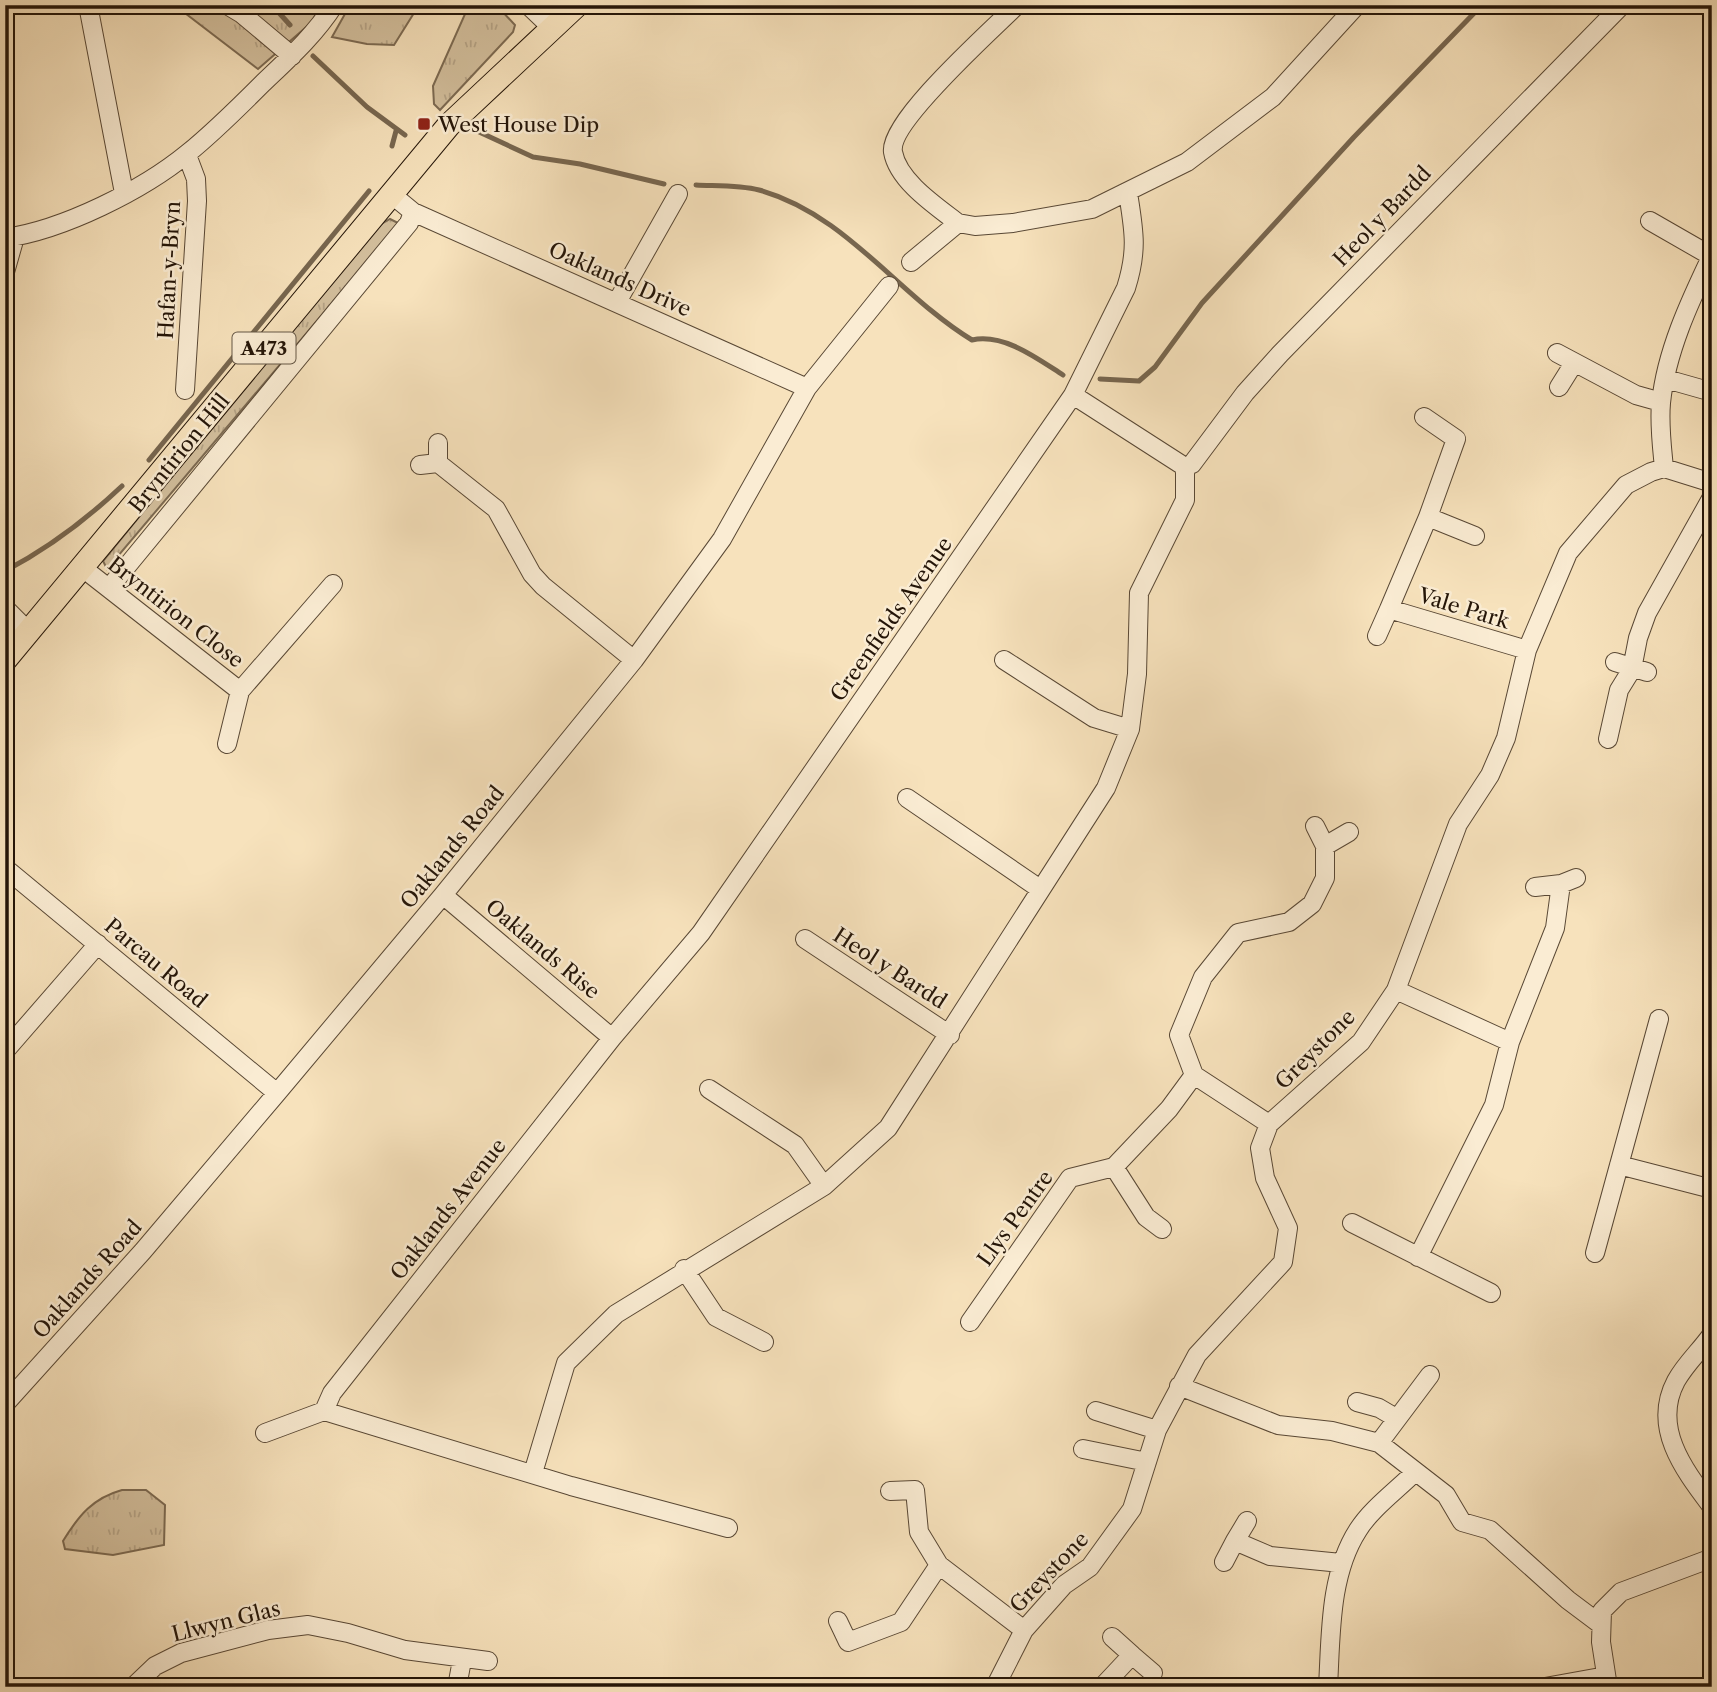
<svg xmlns="http://www.w3.org/2000/svg" width="1717" height="1692" font-family="'Libre Caslon Text',serif">
<style>
.grass{fill:url(#grass-tufts);stroke:#7c6a52;stroke-width:2}
.lines{fill:none;stroke-linecap:round;stroke-linejoin:round}
.stream{stroke:#77664f;stroke-width:5}
.minor-casing{stroke:#594835;stroke-width:20}
.major-casing{stroke:#241508;stroke-width:25}
.minor{stroke:#faecd3;stroke-width:18}
.major{stroke:#f7e2bc;stroke-width:23}
.poi-dot{fill:#8f2418;stroke:#faecd3;stroke-width:2.5}
.labels{text-anchor:middle;dominant-baseline:central;stroke-width:5;stroke-linejoin:round;paint-order:stroke}
.shield{fill:#faecd3;stroke:#645645;stroke-width:2}
.shield-label{font-size:19px;font-weight:bold;fill:#241508}
.poi-label{font-size:21px;fill:#241508;stroke:#faecd3;text-anchor:start}
.street-label{font-size:21px;fill:#241508;stroke:#faecd3}
</style>
<defs>
<pattern id="grass-tufts" width="24" height="20" patternUnits="userSpaceOnUse" patternTransform="scale(1.75)"><rect width="24" height="20" fill="#d3bf9d"/><path d="M3 7l-1-3M5 7V3M7 7l1-3M15 17l-1-3M17 17v-4M19 17l1-3" fill="none" stroke="#b5a386"/></pattern>
</defs>
<rect width="100%" height="100%" fill="#f7e2bc"/>
<filter id="stains"><feTurbulence type="fractalNoise" baseFrequency=".00286" numOctaves="4"/><feColorMatrix values="0 0 0 0 .2 0 0 0 0 .09 0 0 0 0 .02 0 0 0 .5 -.17"/></filter>
<radialGradient id="worn" r=".72"><stop offset=".6" stop-color="#630" stop-opacity="0"/><stop offset="1" stop-color="#630" stop-opacity=".3"/></radialGradient>
<path class="grass" d="M 102,5 L 320,5 L 312,22 L 258,69 L 177,7 Z
M 350,5 L 419,5 L 394,45 L 367,44 L 332,37 Z
M 469,5 L 499,8 L 515,25 L 513,32 L 440,110 L 434,104 L 433,86 Z
M 390,219 L 398,223 L 393,231 L 107,569 L 103,561 L 376,227 Z
M 122,1490 L 146,1490 L 165,1505 L 164,1545 L 113,1555 L 65,1549 L 63,1541 C 79,1515 93,1498 122,1490 Z"/>
<g class="lines">
<path class="stream" d="M 272,5 L 290,25
M 313,56 L 367,107 L 405,135
M 477,131 L 533,157 L 580,164 L 664,184
M 392,146 L 396,131
M 696,185 C 716,186 740,185 759,190 C 846,214 898,295 972,340 C 1004,333 1038,359 1063,375
M 1100,379 L 1139,381 L 1155,367 L 1202,303 L 1354,137 L 1482,5
M 149,460 L 369,191
M 5,571 C 47,549 87,519 122,486"/>
<g class="minor-casing">
<path id="minor" d="M 88,5 L 124,193
M 227,5 L 242,14 L 292,56
M 528,5 L 552,28
M 390,193 L 413,212 L 807,388
M 1650,221 L 1711,256
M 958,223 C 936,206 898,181 893,152 C 888,122 992,30 1017,5
M 5,238 C 63,230 143,190 188,153 C 214,132 238,108 262,84 C 288,59 314,36 334,5
M 911,262 L 958,223 L 975,226 L 1013,223 L 1092,209 L 1187,162 L 1273,97 L 1357,5
M 5,272 L 15,237
M 617,302 L 678,194
M 1557,353 L 1636,395 L 1661,402
M 1666,379 L 1712,392
M 1559,387 L 1574,363
M 185,390 L 197,201 L 196,179 L 187,155
M 1424,417 L 1456,439 L 1428,517
M 438,443 L 438,463
M 420,465 L 438,463 L 496,509 L 532,574 L 543,586 L 634,660
M 1185,467 L 1192,464 L 1245,393 L 1280,354 L 1622,5
M 1664,468 C 1662,447 1659,425 1661,403 C 1666,352 1690,301 1712,255
M 1475,536 L 1428,517 L 1389,609 L 1527,650
M 84,569 L 240,691 L 227,744
M 109,588 L 409,223 L 413,212
M 5,608 L 30,633
M 1377,636 L 1389,609
M 1004,660 L 1094,718 L 1130,729
M 1615,662 L 1647,672
M 240,691 L 333,584
M 1608,739 L 1619,690 L 1632,669 L 1638,638 L 1647,613 L 1712,497
M 907,798 L 1040,889
M 1325,846 L 1349,832
M 5,868 L 277,1093
M 1535,887 L 1561,884 L 1576,878
M 443,895 L 612,1038
M 805,939 L 950,1035
M 1396,990 L 1510,1042
M 5,1051 L 98,944
M 709,1089 L 795,1145 L 824,1186
M 1269,1124 L 1194,1075 L 1179,1035 L 1203,977 L 1238,933 L 1289,922 L 1312,904 L 1325,878 L 1325,846 L 1315,826
M 1619,1165 L 1712,1189
M 1114,1167 L 1146,1217 L 1162,1229
M 1352,1223 L 1491,1293
M 1595,1253 L 1659,1019
M 1418,1257 L 1494,1105 L 1510,1042 L 1555,928 L 1561,884
M 684,1269 L 716,1317 L 764,1342
M 970,1322 L 1070,1178 L 1114,1167 L 1169,1109 L 1194,1075
M 1712,1334 C 1701,1350 1686,1363 1676,1381 C 1651,1428 1685,1471 1712,1507
M 1179,1386 L 1278,1425 L 1332,1431 L 1379,1443 L 1446,1495 L 1462,1522 L 1490,1530 L 1568,1600 L 1600,1624
M 1357,1402 L 1379,1408 L 1396,1418
M 5,1404 L 143,1251 L 277,1093 L 443,895 L 634,660 L 722,539 L 807,388 L 889,286
M 1096,1411 L 1157,1430
M 265,1433 L 324,1411
M 1379,1443 L 1430,1375
M 1083,1449 L 1147,1462
M 533,1473 L 566,1363 L 616,1314 L 824,1186 L 888,1128 L 1106,788 L 1130,729 L 1137,674 L 1139,593 L 1185,500 L 1185,467 L 1073,395
M 890,1491 L 915,1490 L 919,1532 L 939,1565
M 728,1528 L 571,1486 L 324,1411 L 332,1393 L 612,1038 L 701,933 L 1073,395 L 1126,288 C 1138,250 1134,231 1128,193
M 1235,1541 L 1247,1521
M 1224,1562 L 1235,1541 L 1270,1556 L 1341,1563
M 838,1621 L 848,1642 L 901,1622 L 939,1565 L 1024,1630
M 1112,1637 L 1132,1655
M 133,1687 L 155,1666 L 181,1653 L 268,1630 L 308,1625 L 348,1633 L 405,1650 L 488,1661
M 457,1687 L 462,1660
M 995,1687 L 1024,1630 L 1064,1585 L 1090,1567 L 1132,1509 L 1157,1430 L 1197,1355 L 1283,1262 L 1288,1228 L 1265,1178 L 1260,1148 L 1269,1124 L 1361,1042 L 1396,990 L 1458,824 L 1490,775 L 1506,738 L 1527,650 L 1568,553 L 1626,485 L 1651,472 L 1664,468 L 1712,483
M 1102,1687 L 1132,1655 L 1153,1673
M 1328,1687 C 1331,1635 1329,1575 1358,1530 C 1371,1509 1397,1490 1415,1472
M 1545,1687 L 1606,1676
M 1608,1687 L 1601,1642 L 1602,1611 L 1621,1592 L 1712,1558"/>
</g>
<g class="major-casing">
<path id="major" d="M 5,660 L 449,125 L 577,5"/>
</g>
<use href="#minor" class="minor"/>
<use href="#major" class="major"/>
</g>
<rect class="poi-dot" x="417" y="117" width="14" height="14" rx="3.5"/>
<g class="labels">
<rect class="shield" x="232.5" y="332.5" width="63" height="31" rx="5"/>
<g class="shield-label">
<text x="264" y="348">A473</text>
</g>
<g class="poi-label">
<text x="438" y="124">West House Dip</text>
</g>
<g class="street-label">
<text transform="translate(1382 216) rotate(-46)">Heol y Bardd</text>
<text transform="translate(169 270) rotate(-87)">Hafan-y-Bryn</text>
<text transform="translate(620 279) rotate(24)">Oaklands Drive</text>
<text transform="translate(179 453) rotate(-51)">Bryntirion Hill</text>
<text transform="translate(1464 608) rotate(17)">Vale Park</text>
<text transform="translate(176 612) rotate(38)">Bryntirion Close</text>
<text transform="translate(891 619) rotate(-55)">Greenfields Avenue</text>
<text transform="translate(452 847) rotate(-51)">Oaklands Road</text>
<text transform="translate(543 949) rotate(40)">Oaklands Rise</text>
<text transform="translate(156 963) rotate(40)">Parcau Road</text>
<text transform="translate(890 968) rotate(33)">Heol y Bardd</text>
<text transform="translate(1315 1049) rotate(-45)">Greystone</text>
<text transform="translate(448 1209) rotate(-52)">Oaklands Avenue</text>
<text transform="translate(1015 1218) rotate(-54)">Llys Pentre</text>
<text transform="translate(87 1279) rotate(-48)">Oaklands Road</text>
<text transform="translate(1049 1572) rotate(-46)">Greystone</text>
<text transform="translate(226 1621) rotate(-14)">Llwyn Glas</text>
</g>
</g>
<rect width="1717" height="1692" fill="none" stroke="#f7e2bc" stroke-width="28"/>
<rect x="7" y="7" width="1703" height="1678" fill="none" stroke="#241508" stroke-width="3.5"/>
<rect x="14" y="14" width="1689" height="1664" fill="none" stroke="#241508" stroke-width="2"/>
<rect width="100%" height="100%" filter="url(#stains)"/>
<rect width="100%" height="100%" fill="url(#worn)"/>
</svg>
